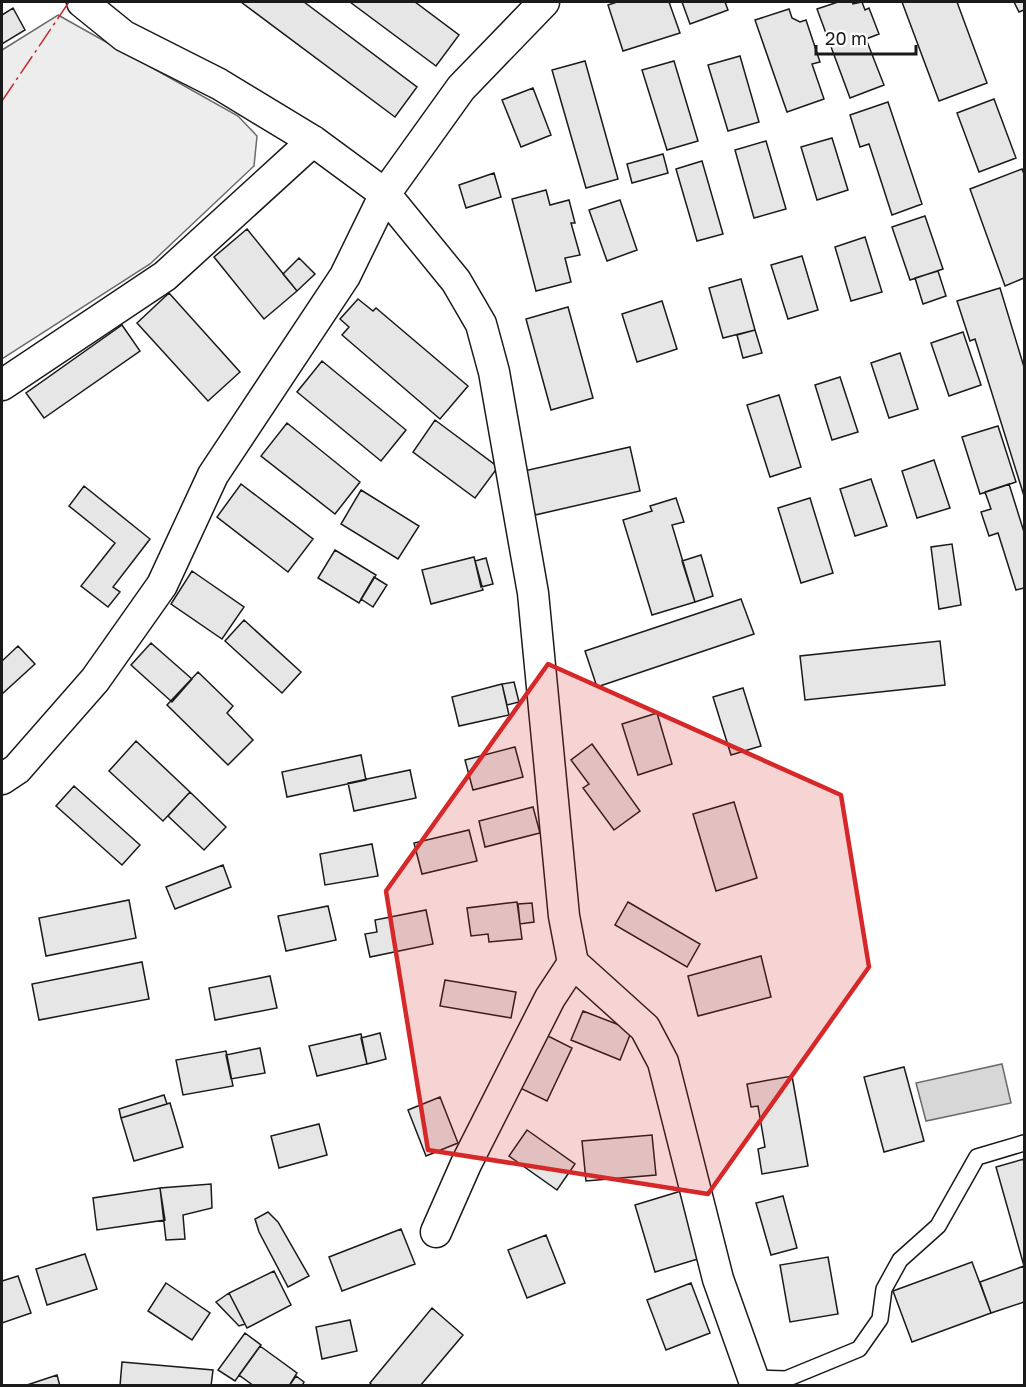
<svg xmlns="http://www.w3.org/2000/svg" width="1026" height="1387" font-family="'Golos Text',sans-serif">
<style>
.built{fill:#ededed;stroke:#6a6a6a;stroke-width:1.5}
.water{fill:#d7d7d7;stroke:#6a6a6a;stroke-width:1.5}
.building{fill:#e6e6e6;stroke:#1a1a1a;stroke-width:1.5}
.lines{fill:none;stroke-linecap:round;stroke-linejoin:round}
.lane-casing{stroke:#1a1a1a;stroke-width:18}
.street-casing{stroke:#1a1a1a;stroke-width:33}
.lane{stroke:#fff;stroke-width:15}
.street{stroke:#fff;stroke-width:30}
.power{stroke:#c62828;stroke-width:1.5;stroke-dasharray:21 4.5 3 4.5;stroke-linecap:butt}
.marked{fill:#d62828;fill-opacity:0.2;stroke:#d62828;stroke-width:4.5;stroke-linejoin:round}
</style>
<rect width="100%" height="100%" fill="#fff"/>
<path class="built" d="M 58,15 L 238,116 L 257,136 L 254,166 L 150,264 L 2,359 L 2,50 Z"/>
<path class="water" d="M 1002,1064 L 1011,1103 L 926,1121 L 916,1083 Z"/>
<path class="building" d="M 241,2 L 304,2 L 417,87 L 395,117 Z
M 350,2 L 415,2 L 459,35 L 436,66 Z
M 617,2 L 669,2 L 680,33 L 623,51 L 608,5 Z
M 682,2 L 725,2 L 728,10 L 690,24 Z
M 838,2 L 852,2 L 853,4 L 862,2 L 865,10 L 869,8 L 879,34 L 866,39 L 884,85 L 850,98 L 817,9 Z
M 902,2 L 957,2 L 987,83 L 939,101 Z
M 1014,2 L 1024,2 L 1024,10 L 1019,12 Z
M 13,8 L 25,30 L 2,44 L 2,15 Z
M 789,9 L 792,18 L 800,22 L 806,20 L 820,62 L 812,64 L 824,99 L 787,112 L 755,20 Z
M 740,56 L 759,122 L 728,131 L 708,65 Z
M 585,61 L 618,179 L 586,188 L 552,70 Z
M 674,61 L 698,141 L 667,150 L 642,70 Z
M 533,88 L 551,135 L 521,147 L 502,100 Z
M 994,99 L 1016,158 L 979,172 L 957,113 Z
M 888,102 L 922,204 L 892,215 L 869,144 L 860,147 L 850,115 Z
M 832,138 L 848,190 L 817,200 L 801,147 Z
M 766,141 L 786,209 L 754,218 L 735,150 Z
M 663,154 L 668,173 L 632,183 L 627,164 Z
M 702,161 L 723,234 L 697,241 L 676,169 Z
M 1022,169 L 1024,174 L 1024,278 L 1005,286 L 970,189 Z
M 494,173 L 501,197 L 466,208 L 459,185 Z
M 546,190 L 550,205 L 569,200 L 575,223 L 571,223 L 580,255 L 565,258 L 571,282 L 536,291 L 512,199 Z
M 620,200 L 637,250 L 607,261 L 589,210 Z
M 925,216 L 943,269 L 910,280 L 892,227 Z
M 247,229 L 297,291 L 264,319 L 214,257 Z
M 865,237 L 882,292 L 851,301 L 835,247 Z
M 802,256 L 818,310 L 788,319 L 771,265 Z
M 299,258 L 315,274 L 297,291 L 283,274 Z
M 938,271 L 946,296 L 923,304 L 915,278 Z
M 741,279 L 755,330 L 723,338 L 709,288 Z
M 1000,288 L 1024,367 L 1024,496 L 975,339 L 970,341 L 957,301 Z
M 169,293 L 240,372 L 208,401 L 137,323 Z
M 358,299 L 373,311 L 376,308 L 468,386 L 440,419 L 342,335 L 349,327 L 340,319 Z
M 662,301 L 677,349 L 637,362 L 622,314 Z
M 568,307 L 593,398 L 551,410 L 526,319 Z
M 122,325 L 140,351 L 44,418 L 26,393 Z
M 755,330 L 762,353 L 743,358 L 737,335 Z
M 963,332 L 981,385 L 949,396 L 931,343 Z
M 900,353 L 918,409 L 889,418 L 871,363 Z
M 322,361 L 406,430 L 381,461 L 297,392 Z
M 840,377 L 858,432 L 832,440 L 815,385 Z
M 779,395 L 801,467 L 770,477 L 747,405 Z
M 435,420 L 498,467 L 475,498 L 413,452 Z
M 287,423 L 360,482 L 335,514 L 261,456 Z
M 998,426 L 1016,482 L 980,494 L 962,437 Z
M 630,447 L 640,491 L 535,515 L 524,471 Z
M 934,460 L 950,508 L 917,518 L 902,471 Z
M 871,479 L 887,526 L 855,536 L 840,489 Z
M 241,484 L 313,539 L 288,572 L 217,517 Z
M 1009,484 L 1024,532 L 1024,588 L 1016,590 L 998,533 L 989,536 L 981,512 L 991,509 L 985,492 Z
M 84,486 L 150,539 L 113,587 L 120,592 L 108,607 L 81,586 L 115,543 L 69,506 Z
M 361,490 L 419,526 L 398,559 L 341,524 Z
M 676,498 L 684,522 L 672,525 L 695,602 L 652,615 L 623,520 L 652,511 L 650,506 Z
M 810,498 L 833,573 L 801,583 L 778,508 Z
M 952,544 L 961,605 L 939,609 L 931,547 Z
M 335,550 L 376,575 L 359,603 L 318,578 Z
M 701,555 L 713,596 L 695,602 L 682,561 Z
M 474,557 L 483,590 L 431,604 L 422,570 Z
M 486,558 L 493,584 L 481,587 L 475,561 Z
M 192,571 L 244,607 L 222,639 L 171,604 Z
M 374,577 L 387,585 L 373,607 L 361,599 Z
M 741,599 L 754,634 L 597,687 L 585,651 Z
M 244,620 L 301,672 L 282,693 L 225,641 Z
M 940,641 L 945,685 L 805,700 L 800,656 Z
M 151,643 L 192,679 L 172,702 L 131,665 Z
M 18,646 L 35,664 L 2,694 L 2,661 Z
M 198,672 L 233,706 L 227,713 L 253,740 L 228,765 L 167,705 Z
M 514,682 L 519,702 L 507,705 L 502,684 Z
M 502,684 L 509,715 L 459,726 L 452,697 Z
M 743,688 L 761,746 L 731,755 L 713,697 Z
M 657,713 L 672,764 L 638,775 L 622,724 Z
M 136,741 L 190,792 L 163,821 L 109,771 Z
M 592,744 L 640,811 L 614,830 L 583,788 L 589,784 L 571,760 Z
M 515,747 L 523,777 L 473,790 L 465,760 Z
M 361,755 L 366,780 L 287,797 L 282,772 Z
M 410,770 L 416,798 L 354,811 L 348,783 Z
M 74,786 L 140,845 L 122,865 L 56,806 Z
M 190,792 L 226,827 L 204,850 L 168,816 Z
M 734,802 L 757,878 L 716,891 L 693,814 Z
M 533,807 L 540,833 L 485,847 L 479,821 Z
M 469,830 L 477,861 L 422,874 L 414,843 Z
M 372,844 L 378,876 L 325,885 L 320,854 Z
M 223,865 L 231,887 L 175,909 L 166,887 Z
M 129,900 L 136,938 L 46,956 L 39,918 Z
M 517,902 L 522,939 L 489,942 L 488,934 L 471,936 L 467,908 Z
M 628,902 L 700,944 L 687,967 L 615,925 Z
M 532,903 L 534,922 L 520,924 L 518,904 Z
M 328,906 L 336,940 L 286,951 L 278,916 Z
M 426,910 L 433,944 L 370,957 L 365,934 L 377,932 L 375,920 Z
M 761,956 L 771,997 L 698,1016 L 688,976 Z
M 142,962 L 149,999 L 39,1020 L 32,984 Z
M 270,976 L 277,1008 L 215,1020 L 209,988 Z
M 445,980 L 516,992 L 511,1018 L 440,1006 Z
M 583,1011 L 632,1030 L 620,1060 L 571,1040 Z
M 380,1033 L 386,1059 L 367,1064 L 361,1038 Z
M 542,1033 L 572,1048 L 547,1101 L 516,1086 Z
M 361,1034 L 367,1064 L 317,1076 L 309,1046 Z
M 260,1048 L 265,1073 L 231,1079 L 226,1055 Z
M 226,1051 L 233,1086 L 183,1095 L 176,1060 Z
M 904,1067 L 924,1141 L 884,1152 L 864,1077 Z
M 792,1076 L 808,1166 L 762,1174 L 758,1149 L 765,1147 L 758,1106 L 751,1107 L 747,1084 Z
M 164,1095 L 167,1104 L 121,1118 L 119,1109 Z
M 440,1097 L 458,1143 L 426,1156 L 408,1110 Z
M 170,1103 L 183,1147 L 134,1161 L 121,1118 Z
M 319,1124 L 327,1155 L 279,1168 L 271,1136 Z
M 527,1130 L 575,1164 L 557,1190 L 509,1156 Z
M 652,1135 L 656,1175 L 586,1181 L 582,1141 Z
M 1024,1159 L 1024,1302 L 991,1313 L 980,1282 L 1024,1266 L 996,1167 Z
M 211,1184 L 212,1208 L 183,1215 L 185,1239 L 166,1240 L 160,1188 Z
M 160,1188 L 165,1220 L 97,1230 L 93,1198 Z
M 681,1191 L 701,1258 L 655,1272 L 635,1205 Z
M 783,1196 L 797,1248 L 771,1255 L 756,1203 Z
M 268,1212 L 278,1222 L 309,1276 L 288,1287 L 259,1232 L 255,1219 Z
M 401,1229 L 415,1264 L 342,1291 L 329,1257 Z
M 546,1235 L 565,1283 L 527,1298 L 508,1250 Z
M 85,1254 L 97,1289 L 47,1305 L 36,1269 Z
M 828,1257 L 838,1314 L 790,1322 L 780,1265 Z
M 972,1262 L 991,1313 L 912,1342 L 893,1291 Z
M 274,1271 L 291,1305 L 247,1328 L 229,1293 Z
M 18,1276 L 31,1313 L 2,1323 L 2,1281 Z
M 166,1283 L 210,1313 L 192,1340 L 148,1311 Z
M 691,1283 L 710,1333 L 666,1350 L 647,1300 Z
M 229,1293 L 245,1324 L 239,1326 L 216,1302 Z
M 432,1308 L 463,1335 L 420,1386 L 373,1386 L 370,1383 Z
M 350,1320 L 357,1351 L 322,1359 L 316,1327 Z
M 245,1333 L 261,1345 L 235,1381 L 218,1370 Z
M 260,1346 L 297,1373 L 289,1386 L 254,1386 L 239,1375 Z
M 122,1362 L 213,1370 L 211,1386 L 120,1386 Z
M 57,1375 L 60,1386 L 24,1386 Z
M 296,1376 L 304,1382 L 302,1386 L 289,1386 Z"/>
<g class="lines">
<g class="lane-casing">
<path id="lane" d="M 753,1378 L 786,1379 L 859,1349 L 880,1319 L 884,1289 L 900,1260 L 938,1226 L 977,1157 L 1024,1143"/>
</g>
<g class="street-casing">
<path id="street" d="M 82,2 L 124,36 L 219,84 L 313,141 L 385,194 L 456,281 L 481,324 L 494,372 L 533,593 L 564,916 L 573,963 L 645,1028 L 663,1062 L 718,1279 L 756,1386
M 2,385 L 165,276 L 313,141
M 2,779 L 17,769 L 95,680 L 162,585 L 213,475 L 345,276 L 385,194 L 461,88 L 544,2
M 436,1232 L 466,1164 L 550,998 L 573,963"/>
</g>
<use href="#lane" class="lane"/>
<use href="#street" class="street"/>
<path class="power" d="M 2,101 L 69,2"/>
</g>
<path class="marked" d="M 548,664 L 841,795 L 869,967 L 708,1194 L 428,1150 L 386,891 Z"/>
<rect width="1026" height="1387" fill="none" stroke="#1a1a1a" stroke-width="6"/>
<path d="M816 45v9h100v-9" fill="none" stroke="#1a1a1a" stroke-width="3"/>
<text x="825" y="45" font-size="18" fill="#1a1a1a" stroke="#ffffff" stroke-width="4.5" paint-order="stroke">20 m</text>
</svg>
